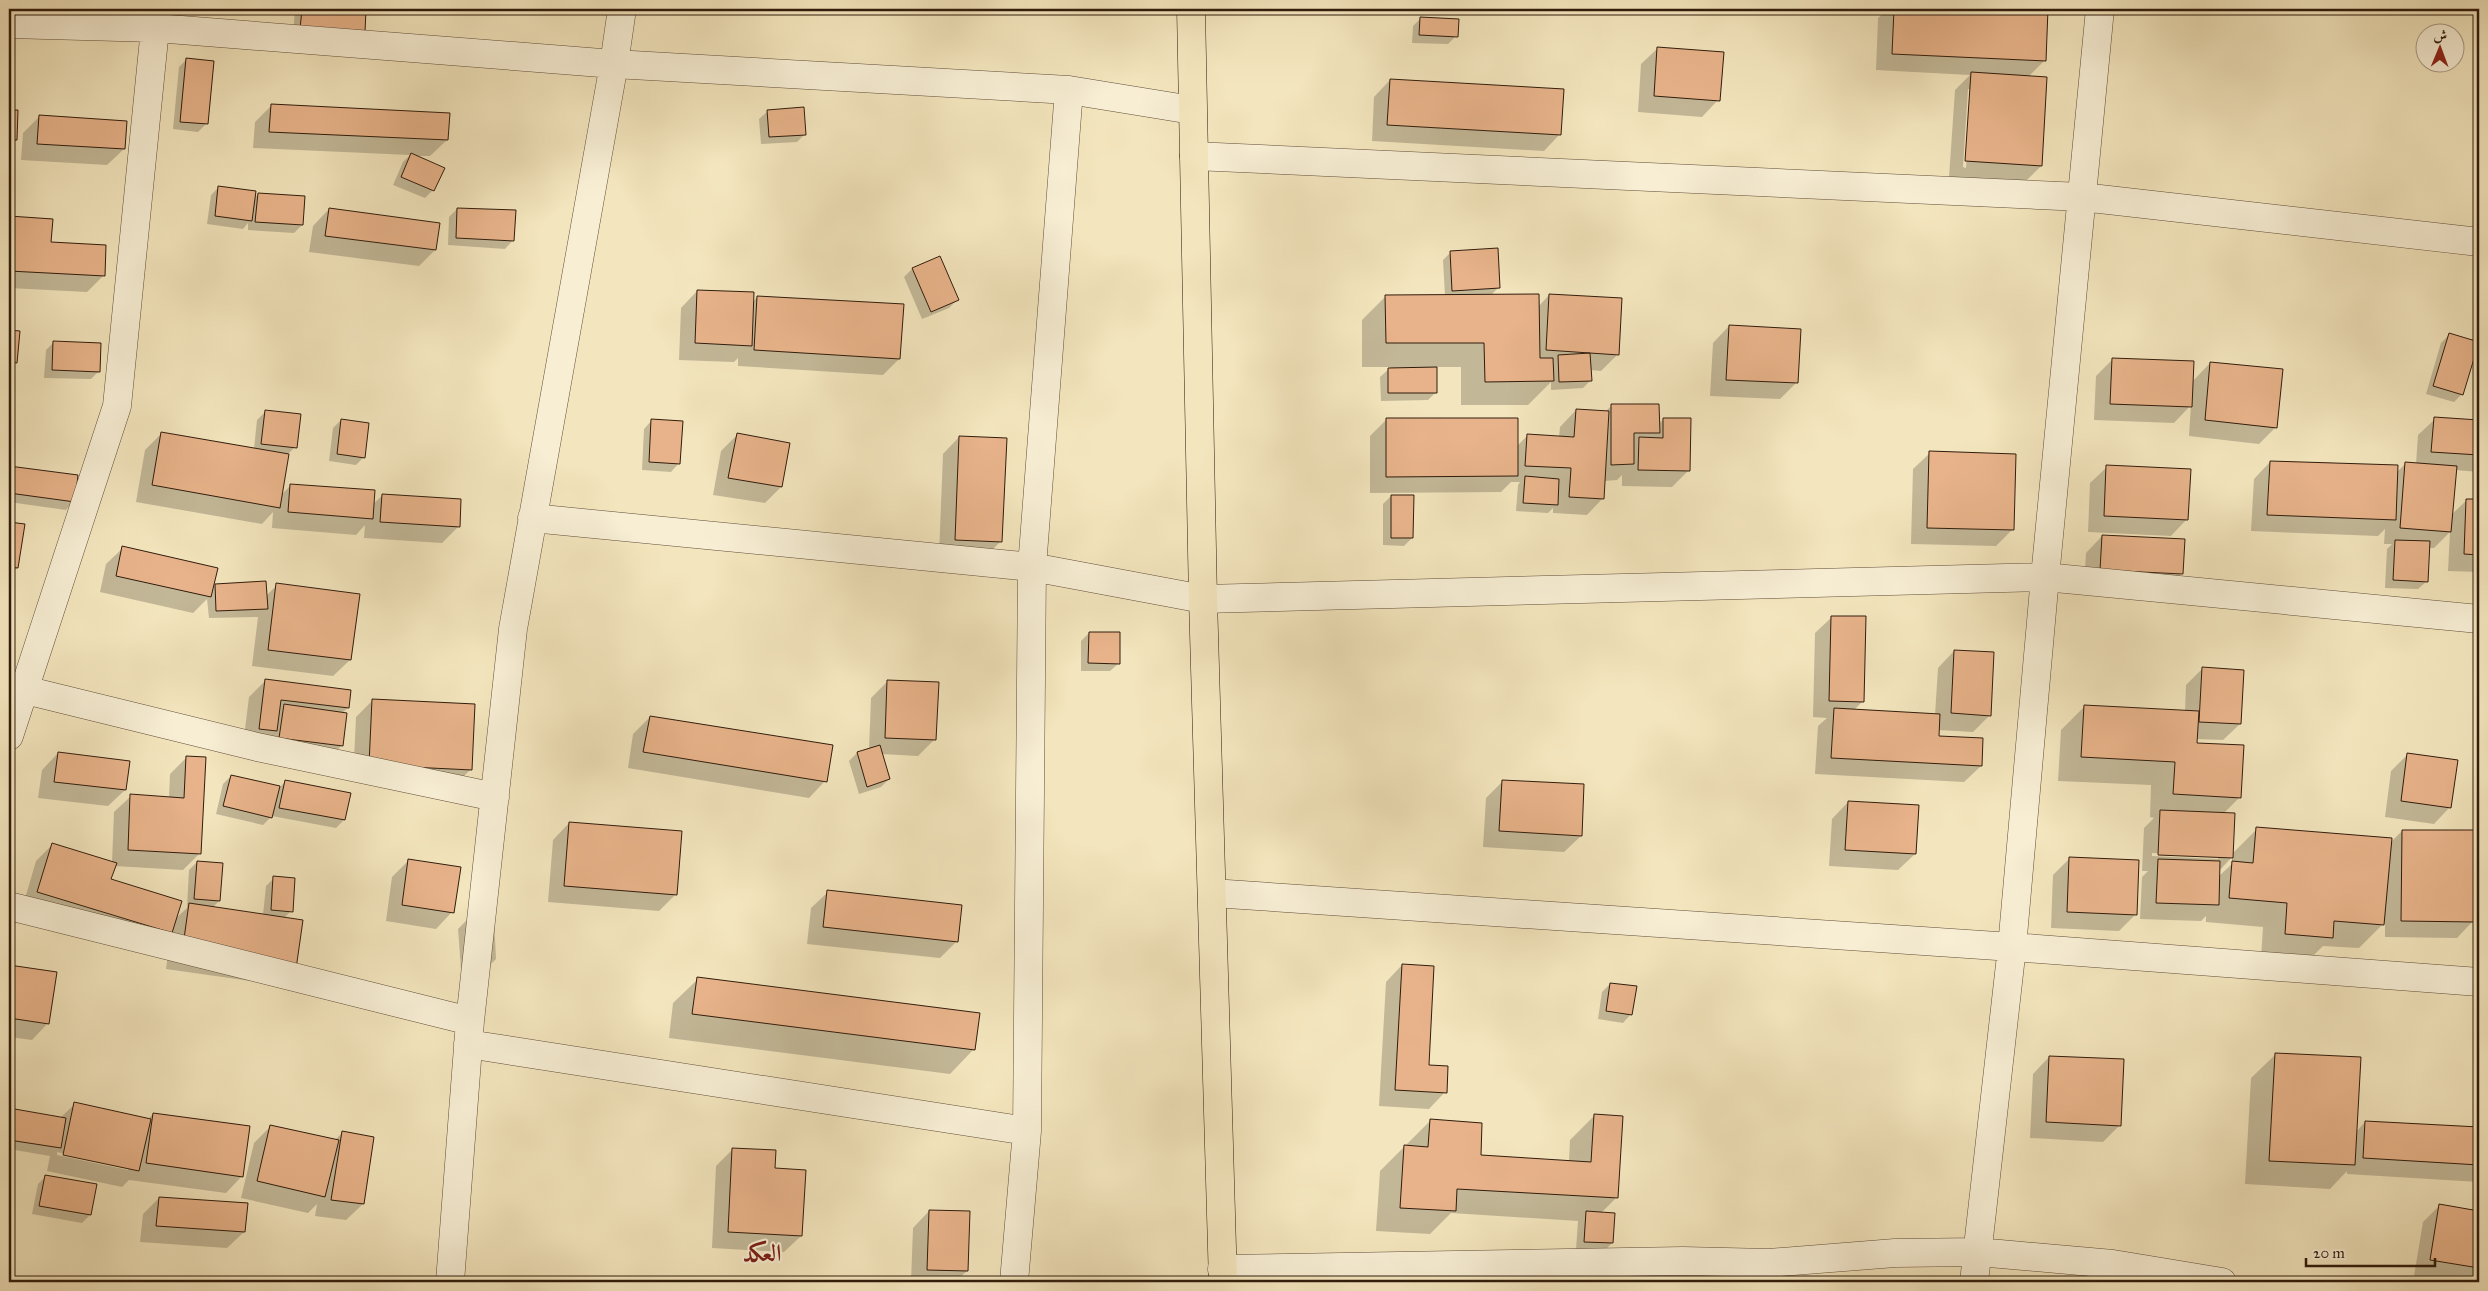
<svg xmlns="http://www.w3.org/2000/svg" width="2488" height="1291" font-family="'IM FELL Great Primer',Amiri,serif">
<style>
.shadow{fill:#0003;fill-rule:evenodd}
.building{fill:#e8b38a;stroke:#301c0c}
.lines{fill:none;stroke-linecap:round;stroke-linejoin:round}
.minor-casing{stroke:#614e38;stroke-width:29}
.primary-casing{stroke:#301c0c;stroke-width:29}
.minor{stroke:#f7eed4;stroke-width:28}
.primary{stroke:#f3e5bd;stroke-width:28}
.labels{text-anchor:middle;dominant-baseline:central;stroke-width:4;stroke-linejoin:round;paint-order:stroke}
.district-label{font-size:24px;font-weight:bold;fill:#7a1f14;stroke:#f7eed4}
</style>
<rect width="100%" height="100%" fill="#f3e5bd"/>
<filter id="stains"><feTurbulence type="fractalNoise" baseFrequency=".004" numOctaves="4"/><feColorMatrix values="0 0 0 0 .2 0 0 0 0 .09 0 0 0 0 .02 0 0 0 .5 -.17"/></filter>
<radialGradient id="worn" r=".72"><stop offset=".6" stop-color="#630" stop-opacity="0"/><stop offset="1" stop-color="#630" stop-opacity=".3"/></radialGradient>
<path class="shadow" d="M 9,9 L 29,9 L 28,22 L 9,29 Z
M 86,9 L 140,9 L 139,26 L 85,32 Z
M 295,9 L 364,9 L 364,31 L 293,37 Z
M 1646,9 L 1688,9 L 1684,13 L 1646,11 Z
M 1888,9 L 2047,9 L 2044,61 L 2028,77 L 2041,166 L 2025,182 L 1949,177 L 1955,90 L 1970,75 L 1876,70 L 1878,18 ZM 1968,89 L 1971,89 L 1966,168 L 1963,167 Z
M 1421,18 L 1456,36 L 1448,44 L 1412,43 L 1413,26 Z
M 1658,48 L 1718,100 L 1702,117 L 1638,112 L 1641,64 Z
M 187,59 L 206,124 L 198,132 L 173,129 L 179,67 Z
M 1390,80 L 1560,134 L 1544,151 L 1372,141 L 1374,97 Z
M 272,105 L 447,140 L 430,156 L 415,156 L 433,190 L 425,198 L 393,185 L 403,162 L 410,155 L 253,148 L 255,122 Z
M 9,111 L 17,111 L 16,140 L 9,146 Z
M 768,111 L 805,134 L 797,142 L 761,144 L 759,119 Z
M 39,117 L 124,149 L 107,165 L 21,160 L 23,133 Z
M 219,187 L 254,199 L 258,194 L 302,225 L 294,233 L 248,230 L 248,223 L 243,229 L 207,224 L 211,195 Z
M 329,209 L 435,250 L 419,266 L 309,252 L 313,226 Z
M 457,209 L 513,240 L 505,249 L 448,245 L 449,217 Z
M 9,218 L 51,220 L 50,243 L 104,275 L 87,292 L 9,288 Z
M 1451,252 L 1498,288 L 1491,295 L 1538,307 L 1549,295 L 1618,354 L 1601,371 L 1590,370 L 1591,380 L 1583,388 L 1551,390 L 1551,382 L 1528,405 L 1461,405 L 1461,367 L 1435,367 L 1436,392 L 1428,400 L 1381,401 L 1380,377 L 1391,367 L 1362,367 L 1362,320 L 1386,296 L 1445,296 L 1443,260 Z
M 939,258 L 957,300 L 949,308 L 922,319 L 904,277 L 912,269 Z
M 697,291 L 752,303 L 757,297 L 899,359 L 883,375 L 738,366 L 738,358 L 734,362 L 679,360 L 681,308 Z
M 1729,326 L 1796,383 L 1780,399 L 1710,396 L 1713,343 Z
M 9,331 L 18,332 L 16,362 L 9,370 Z
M 2449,335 L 2462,394 L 2454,402 L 2426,394 L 2441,343 Z
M 54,342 L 99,371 L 91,379 L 44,378 L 46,350 Z
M 2113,359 L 2192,382 L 2210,363 L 2276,427 L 2259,444 L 2189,436 L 2191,405 L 2174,423 L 2094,420 L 2096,376 Z
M 1611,406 L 1658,424 L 1664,419 L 1689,470 L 1672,487 L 1622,486 L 1622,475 L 1617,480 L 1604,481 L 1603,498 L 1587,515 L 1553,513 L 1553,508 L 1548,513 L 1516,511 L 1518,485 L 1520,482 L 1511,482 L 1501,492 L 1370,493 L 1370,436 L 1386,420 L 1517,446 L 1528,435 L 1559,437 L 1560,427 L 1576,410 L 1605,412 Z
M 265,412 L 295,447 L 287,455 L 281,495 L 291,485 L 373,504 L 383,495 L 458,527 L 442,543 L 364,538 L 365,525 L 356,535 L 272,528 L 273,512 L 262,524 L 136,502 L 145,450 L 162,433 L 254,449 L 257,420 Z
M 2435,419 L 2479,422 L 2479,472 L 2455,470 L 2451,515 L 2467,500 L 2479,501 L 2479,572 L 2448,571 L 2450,532 L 2434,548 L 2428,548 L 2427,581 L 2418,589 L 2385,588 L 2387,549 L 2392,544 L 2384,544 L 2385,529 L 2378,536 L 2251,531 L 2254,479 L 2270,462 L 2397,472 L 2406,463 L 2416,464 L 2418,435 Z
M 341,420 L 364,457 L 356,465 L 329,461 L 333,428 Z
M 652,420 L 679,463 L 671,472 L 642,470 L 644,429 Z
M 737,435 L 781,487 L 765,503 L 713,495 L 721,451 Z
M 959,437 L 1001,541 L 984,558 L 939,556 L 943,454 Z
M 1930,453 L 2012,530 L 1996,546 L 1911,544 L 1913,469 Z
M 10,467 L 74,501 L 66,510 L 9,502 Z
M 2107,467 L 2187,519 L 2171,536 L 2088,532 L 2090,483 Z
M 1391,496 L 1412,538 L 1404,546 L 1383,545 L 1383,504 Z
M 9,523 L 23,525 L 17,568 L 9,576 Z
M 2102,536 L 2182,573 L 2166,590 L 2084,586 L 2086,553 Z
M 123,548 L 212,588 L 215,585 L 266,596 L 277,585 L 350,660 L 333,676 L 252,666 L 258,617 L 209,618 L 207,599 L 193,613 L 100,592 L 106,564 Z
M 1832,617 L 1863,701 L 1853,711 L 1935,715 L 1938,668 L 1954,651 L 1990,715 L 1973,732 L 1938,730 L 1938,737 L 1981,766 L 1964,782 L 1815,774 L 1818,726 L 1827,718 L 1813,717 L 1815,633 Z
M 1089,633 L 1119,663 L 1110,671 L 1081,671 L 1081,641 Z
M 2203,668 L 2240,724 L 2223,740 L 2196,739 L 2196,744 L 2240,797 L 2223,814 L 2232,854 L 2257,829 L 2390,843 L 2402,831 L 2473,921 L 2457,938 L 2385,937 L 2385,922 L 2359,948 L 2323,946 L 2307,962 L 2261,958 L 2263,927 L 2206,922 L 2206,916 L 2201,921 L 2140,919 L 2142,877 L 2148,871 L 2142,871 L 2144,828 L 2154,818 L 2150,817 L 2151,785 L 2058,781 L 2061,730 L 2085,706 L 2185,712 L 2186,685 ZM 2152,853 L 2218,856 L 2218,859 L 2152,856 ZM 2232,857 L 2232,864 L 2218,877 L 2219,871 Z
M 266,680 L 348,708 L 342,713 L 342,745 L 326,762 L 243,745 L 249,697 Z
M 888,681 L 935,739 L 918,756 L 881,754 L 889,779 L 881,787 L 859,794 L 849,761 L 857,753 L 869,750 L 871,698 Z
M 372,701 L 471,769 L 454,786 L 353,781 L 356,717 Z
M 650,717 L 825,781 L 809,798 L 628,768 L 633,734 Z
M 58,753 L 125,790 L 108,806 L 38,798 L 42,770 Z
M 2407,755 L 2450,807 L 2434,824 L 2385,817 L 2391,771 Z
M 187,757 L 200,853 L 183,870 L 114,866 L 109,880 L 175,919 L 187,908 L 189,870 L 197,862 L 219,901 L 212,908 L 263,915 L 266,886 L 274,878 L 291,911 L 284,918 L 278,985 L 166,969 L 171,932 L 22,909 L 36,861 L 52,845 L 112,863 L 114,812 L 131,796 L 169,798 L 170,774 Z
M 231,776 L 279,788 L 286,781 L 344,820 L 336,828 L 272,816 L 263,825 L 216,814 L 223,784 Z
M 1503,781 L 1581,836 L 1564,852 L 1483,847 L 1486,798 Z
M 1848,802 L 1915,854 L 1898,870 L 1829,866 L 1832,819 Z
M 569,823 L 676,894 L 659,911 L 548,902 L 553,840 Z
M 2070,858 L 2136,914 L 2119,931 L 2051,928 L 2053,875 Z
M 408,861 L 452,912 L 436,929 L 386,921 L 392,877 Z
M 828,892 L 957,941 L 940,958 L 807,944 L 811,908 Z
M 494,919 L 496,959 L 488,967 L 461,969 L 458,929 L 466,921 Z
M 1402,965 L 1427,1066 L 1445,1092 L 1429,1109 L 1379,1106 L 1386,982 Z
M 9,966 L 56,973 L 48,1023 L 32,1040 L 9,1037 Z
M 698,979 L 974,1049 L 950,1074 L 669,1038 L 673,1003 Z
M 1610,984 L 1631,1014 L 1623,1023 L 1598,1019 L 1602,992 Z
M 2276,1054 L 2356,1132 L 2365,1122 L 2479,1129 L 2479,1182 L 2347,1174 L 2347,1171 L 2330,1189 L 2245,1184 L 2251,1078 Z
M 2049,1057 L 2120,1125 L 2103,1142 L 2030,1138 L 2033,1074 Z
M 75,1104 L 148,1119 L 153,1114 L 242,1176 L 226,1193 L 129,1180 L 122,1187 L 47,1171 L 50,1156 L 9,1149 L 9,1109 L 60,1118 ZM 57,1152 L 128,1167 L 128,1170 L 57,1155 Z
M 1594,1116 L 1617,1197 L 1601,1213 L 1612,1243 L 1604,1251 L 1576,1250 L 1578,1221 L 1451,1213 L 1430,1234 L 1376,1231 L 1380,1171 L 1430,1121 L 1479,1157 L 1569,1162 L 1570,1140 Z
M 271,1126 L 334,1141 L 342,1133 L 373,1138 L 363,1204 L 346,1220 L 315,1216 L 317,1204 L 308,1213 L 241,1198 L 254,1143 Z
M 733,1149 L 801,1236 L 784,1252 L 712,1248 L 716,1166 Z
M 46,1176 L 90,1215 L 82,1223 L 32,1214 L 38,1184 Z
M 159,1198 L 244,1232 L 227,1248 L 140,1242 L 143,1214 Z
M 2439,1206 L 2479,1212 L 2479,1278 L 2475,1282 L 2453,1282 L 2414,1276 L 2423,1222 Z
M 929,1211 L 967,1271 L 955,1282 L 911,1282 L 913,1228 Z"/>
<path class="building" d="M 93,9 L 141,9 L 140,26 L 92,24 Z
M 302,9 L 366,9 L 365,32 L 300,29 Z
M 1894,9 L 2048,9 L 2046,61 L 1892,54 Z
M 1420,17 L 1459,19 L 1458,37 L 1419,35 Z
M 1657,47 L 1724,52 L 1720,101 L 1654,96 Z
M 186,58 L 214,61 L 208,124 L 180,122 Z
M 1971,72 L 2047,77 L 2042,166 L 1965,161 Z
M 1390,79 L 1564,89 L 1561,135 L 1387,125 Z
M 271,104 L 450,113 L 448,140 L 269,132 Z
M 804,107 L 806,135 L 769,137 L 767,110 Z
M 9,110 L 18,110 L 17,140 L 9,140 Z
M 39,115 L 127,121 L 125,149 L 37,144 Z
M 411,153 L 445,168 L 434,191 L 401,177 Z
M 218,186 L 256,191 L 252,221 L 215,216 Z
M 258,193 L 305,196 L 303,225 L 255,222 Z
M 329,208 L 440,223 L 436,250 L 325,236 Z
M 457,208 L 516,210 L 514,241 L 456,238 Z
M 9,216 L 53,219 L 51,242 L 106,245 L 105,276 L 9,271 Z
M 1498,248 L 1500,288 L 1452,291 L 1450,251 Z
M 940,256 L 959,300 L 931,312 L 912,268 Z
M 697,290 L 754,292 L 752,346 L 695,343 Z
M 1539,294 L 1540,358 L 1553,358 L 1554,381 L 1485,382 L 1484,343 L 1386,343 L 1385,295 Z
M 1549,294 L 1622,298 L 1619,355 L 1546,350 Z
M 757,296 L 904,304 L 900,359 L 754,350 Z
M 1729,325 L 1801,329 L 1798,383 L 1726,380 Z
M 9,330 L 20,331 L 17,363 L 9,362 Z
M 2449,333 L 2479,342 L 2463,395 L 2433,386 Z
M 53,341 L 101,343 L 100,372 L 52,370 Z
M 1590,353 L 1592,381 L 1559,382 L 1558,355 Z
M 2112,358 L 2194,361 L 2192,407 L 2110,404 Z
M 2210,362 L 2283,369 L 2277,428 L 2205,420 Z
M 1437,367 L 1437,393 L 1388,393 L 1388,368 Z
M 1611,404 L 1659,404 L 1660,433 L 1634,433 L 1634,464 L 1611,465 Z
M 1576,409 L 1609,411 L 1604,499 L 1569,497 L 1571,468 L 1525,466 L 1527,434 L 1574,437 Z
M 265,410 L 301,414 L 297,448 L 261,444 Z
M 2434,417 L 2479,420 L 2479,455 L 2431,452 Z
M 1386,418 L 1518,418 L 1518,476 L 1386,477 Z
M 1663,418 L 1691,418 L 1690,471 L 1638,470 L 1639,437 L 1663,438 Z
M 341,419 L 369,423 L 365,458 L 337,454 Z
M 651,419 L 683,421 L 680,464 L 649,462 Z
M 161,432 L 289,454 L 280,508 L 152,485 Z
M 737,433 L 790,443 L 782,487 L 728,478 Z
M 959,436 L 1007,438 L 1002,542 L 955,540 Z
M 1929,451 L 2016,454 L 2014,530 L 1927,528 Z
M 2270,461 L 2398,465 L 2396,520 L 2267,515 Z
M 2405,462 L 2457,466 L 2451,532 L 2400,528 Z
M 2106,465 L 2191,469 L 2188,520 L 2104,516 Z
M 9,466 L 78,475 L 75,502 L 9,493 Z
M 1525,476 L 1559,479 L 1558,505 L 1523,503 Z
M 290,484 L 375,490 L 373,519 L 288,512 Z
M 382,494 L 461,499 L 460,527 L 380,522 Z
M 1391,495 L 1414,495 L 1413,538 L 1391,538 Z
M 2466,499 L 2479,499 L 2479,555 L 2464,554 Z
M 9,522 L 25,524 L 18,568 L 9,567 Z
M 2102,535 L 2185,539 L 2183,574 L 2100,570 Z
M 2395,540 L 2430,541 L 2428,582 L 2393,580 Z
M 122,546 L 218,568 L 211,597 L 116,576 Z
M 266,581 L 268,609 L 216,611 L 215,584 Z
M 276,583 L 360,594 L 351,660 L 268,650 Z
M 1831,616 L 1866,616 L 1864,702 L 1829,701 Z
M 1089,632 L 1120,632 L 1120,664 L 1088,663 Z
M 9,648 L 14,649 L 9,676 Z
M 1954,650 L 1994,652 L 1991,716 L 1951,713 Z
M 2202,667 L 2244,670 L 2241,724 L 2199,722 Z
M 265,679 L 351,690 L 349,708 L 281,700 L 277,731 L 259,729 Z
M 887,680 L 939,682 L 936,740 L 885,738 Z
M 372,699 L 475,704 L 472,770 L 369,765 Z
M 284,704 L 347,713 L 343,746 L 279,738 Z
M 2084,705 L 2199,711 L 2197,743 L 2244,745 L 2241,798 L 2173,794 L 2175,762 L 2081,757 Z
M 1834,708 L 1940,714 L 1939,736 L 1983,738 L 1982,766 L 1831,758 Z
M 650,716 L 833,745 L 827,782 L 643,752 Z
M 880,745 L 890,779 L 867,787 L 857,752 Z
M 58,752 L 130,761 L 126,790 L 54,782 Z
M 2407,753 L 2458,760 L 2451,808 L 2401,801 Z
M 186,756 L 206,757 L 201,854 L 128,850 L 130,794 L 184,798 Z
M 231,775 L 280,786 L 272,818 L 223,806 Z
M 285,780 L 351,793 L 345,820 L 279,808 Z
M 1502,780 L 1584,784 L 1582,836 L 1499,831 Z
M 1848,801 L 1919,805 L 1916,854 L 1845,850 Z
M 2160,810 L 2235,813 L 2233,858 L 2158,855 Z
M 569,822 L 682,831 L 677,895 L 564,886 Z
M 2256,827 L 2392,838 L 2384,925 L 2334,921 L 2333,938 L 2285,934 L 2287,903 L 2229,898 L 2232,861 L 2253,863 Z
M 2402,830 L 2475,830 L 2475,922 L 2401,921 Z
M 52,843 L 117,863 L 111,879 L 182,901 L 172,933 L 37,892 Z
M 2069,857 L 2139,860 L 2137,915 L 2067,912 Z
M 408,859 L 461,867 L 454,913 L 402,905 Z
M 2158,859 L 2220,861 L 2219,905 L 2156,903 Z
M 197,861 L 223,863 L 220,901 L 194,899 Z
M 273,876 L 295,878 L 293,912 L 271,910 Z
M 827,890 L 962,905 L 958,942 L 823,927 Z
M 189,903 L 303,920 L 296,969 L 182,953 Z
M 1402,964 L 1434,966 L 1429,1065 L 1448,1066 L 1447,1093 L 1395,1090 Z
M 9,965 L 57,972 L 49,1024 L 9,1018 Z
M 697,977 L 980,1013 L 975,1050 L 692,1014 Z
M 1610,983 L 1637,986 L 1632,1015 L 1606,1011 Z
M 2275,1053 L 2361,1057 L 2355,1165 L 2269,1161 Z
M 2049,1056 L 2124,1059 L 2121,1126 L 2046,1122 Z
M 74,1102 L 151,1119 L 139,1171 L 63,1155 Z
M 9,1108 L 66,1118 L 61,1148 L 9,1140 Z
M 153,1113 L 250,1126 L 243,1177 L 146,1163 Z
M 1594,1114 L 1623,1116 L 1618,1198 L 1457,1189 L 1456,1211 L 1400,1208 L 1404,1145 L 1428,1147 L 1430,1119 L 1482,1123 L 1481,1155 L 1591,1162 Z
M 2365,1121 L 2479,1127 L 2479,1165 L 2363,1158 Z
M 270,1125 L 339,1140 L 325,1197 L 257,1181 Z
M 342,1131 L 374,1137 L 364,1204 L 331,1200 Z
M 732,1148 L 776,1150 L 775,1168 L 806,1170 L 802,1236 L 728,1232 Z
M 45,1175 L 97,1184 L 91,1215 L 39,1206 Z
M 159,1197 L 248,1203 L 245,1232 L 156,1226 Z
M 2439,1204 L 2479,1211 L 2479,1268 L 2430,1260 Z
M 929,1210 L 970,1211 L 968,1271 L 927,1270 Z
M 1586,1211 L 1615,1213 L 1613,1243 L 1584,1242 Z"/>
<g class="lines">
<g class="minor-casing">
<path id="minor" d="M 9,24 L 156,28 L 614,64 L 1069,90 L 1192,110
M 1194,156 L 2082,197 L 2479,242
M 532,518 L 1032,567 L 1203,599 L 2045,577 L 2479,619
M 25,690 L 257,747 L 495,797
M 9,736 L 117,406 L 157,9
M 1212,893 L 2012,947 L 2479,982
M 9,906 L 470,1021
M 468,1044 L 1027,1131
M 1222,1269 L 1683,1261 L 1769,1263 L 1895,1253 L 1978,1252 L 2113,1264 L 2222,1282
M 450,1282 L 470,1021 L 513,629 L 614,64 L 622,9
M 1014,1282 L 1027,1131 L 1032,567 L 1069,90
M 1974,1282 L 2012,947 L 2045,577 L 2100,9"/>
</g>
<g class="primary-casing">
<path id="primary" d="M 1191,9 L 1203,599 L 1223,1282"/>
</g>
<use href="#minor" class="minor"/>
<use href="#primary" class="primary"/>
</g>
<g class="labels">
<g class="district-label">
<text x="762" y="1253">العكد</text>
</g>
</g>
<rect width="2488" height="1291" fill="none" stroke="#f3e5bd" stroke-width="30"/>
<rect x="10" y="10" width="2468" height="1271" fill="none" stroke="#301c0c" stroke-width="2.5"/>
<rect x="15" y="15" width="2458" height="1261" fill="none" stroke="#301c0c"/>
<g transform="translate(2440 48) rotate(1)"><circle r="24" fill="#f7eed4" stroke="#a79a84"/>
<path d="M0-4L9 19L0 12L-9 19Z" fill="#8f2418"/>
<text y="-8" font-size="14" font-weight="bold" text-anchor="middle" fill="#301c0c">ش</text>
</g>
<path d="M2306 1258v8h129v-8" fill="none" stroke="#301c0c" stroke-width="2.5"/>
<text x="2313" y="1258" font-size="15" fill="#301c0c" stroke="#f7eed4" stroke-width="4" paint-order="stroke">20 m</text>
<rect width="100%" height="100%" filter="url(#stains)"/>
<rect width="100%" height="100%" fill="url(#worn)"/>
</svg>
